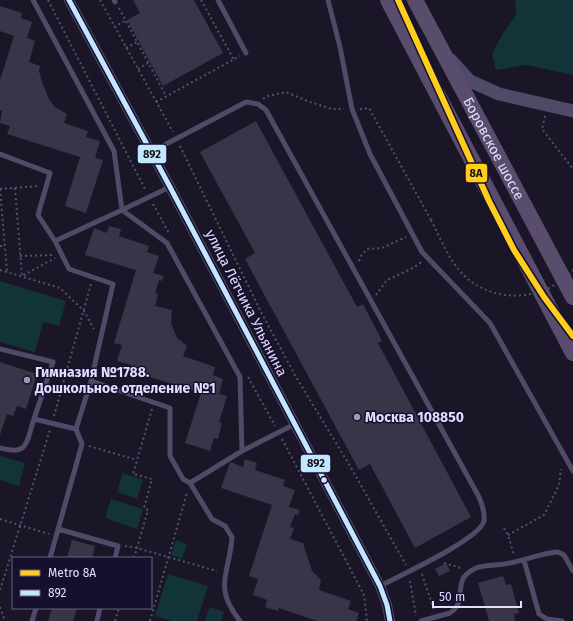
<svg xmlns="http://www.w3.org/2000/svg" width="573" height="621" font-family="'Fira Sans',sans-serif">
<style>
.green{fill:#123337}
.building{fill:#393548}
.lines{fill:none;stroke-linecap:round;stroke-linejoin:round}
.path{stroke:#485769;stroke-width:2;stroke-dasharray:2 3;stroke-linecap:butt}
.service{stroke:#4e4a68;stroke-width:5}
.minor{stroke:#4e4a68;stroke-width:10}
.tertiary{stroke:#4e4a68;stroke-width:13}
.primary{stroke:#594c6c;stroke-width:16}
.path-bridge{stroke:#485769;stroke-width:2;stroke-dasharray:2 3;stroke-linecap:butt}
.bus-1-casing{stroke:#170f2e;stroke-width:8}
.bus-1{stroke:#c2e6ff;stroke-width:5}
.metro-1-casing{stroke:#170f2e;stroke-width:9}
.metro-1{stroke:#ffcd1c;stroke-width:6}
.poi-dot{fill:#9c97b3;stroke:#170f2e;stroke-width:1.5}
.bus-dot{fill:#e2dcff;stroke:#170f2e;stroke-width:1.5}
.labels{text-anchor:middle;dominant-baseline:central;stroke-width:3;stroke-linejoin:round;paint-order:stroke}
.street-label{font-size:14px;fill:#e2dcff;stroke:#170f2e}
.poi-label{font-size:14px;font-weight:bold;fill:#e2dcff;stroke:#170f2e;text-anchor:start}
.line-badge{stroke:#170f2e;stroke-width:1.5}
.pale-badge-label{font-size:11px;text-anchor:middle;font-weight:bold;fill:#111}
</style>
<rect width="100%" height="100%" fill="#1a1627"/>
<path class="green" d="M 515,0 L 573,0 L 573,75 L 526,65 L 496,70 L 492,54 L 503,33 L 516,15 Z
M 0,281 L 66,301 L 59,326 L 43,322 L 35,352 L 0,342 Z
M 0,456 L 25,463 L 19,486 L 0,480 Z
M 123,473 L 143,480 L 137,499 L 117,492 Z
M 111,499 L 143,509 L 137,529 L 105,518 Z
M 176,540 L 187,544 L 182,559 L 171,555 Z
M 168,574 L 208,586 L 197,621 L 172,621 L 155,616 Z
M 209,607 L 224,612 L 221,621 L 205,621 Z"/>
<path class="building" d="M 133,0 L 194,0 L 223,53 L 163,86 L 127,20 L 140,13 Z
M 0,6 L 22,13 L 21,18 L 32,22 L 27,38 L 35,41 L 29,62 L 40,66 L 39,71 L 42,82 L 49,99 L 55,107 L 67,114 L 64,123 L 88,131 L 86,137 L 100,141 L 95,158 L 103,160 L 86,213 L 65,206 L 80,157 L 7,134 L 10,126 L 0,123 L 2,111 L 0,110 L 0,80 L 14,36 L 0,31 Z
M 256,121 L 357,307 L 363,304 L 382,341 L 378,343 L 471,517 L 415,548 L 370,464 L 359,470 L 245,259 L 255,253 L 200,152 Z
M 109,226 L 121,229 L 119,236 L 149,246 L 147,252 L 159,256 L 153,273 L 164,276 L 162,281 L 159,280 L 155,293 L 158,294 L 155,306 L 172,310 L 171,323 L 177,338 L 187,346 L 183,356 L 215,367 L 213,375 L 223,379 L 219,394 L 227,396 L 219,422 L 222,423 L 218,439 L 214,438 L 210,451 L 185,443 L 201,393 L 143,375 L 142,377 L 129,373 L 131,365 L 117,361 L 122,345 L 114,343 L 136,270 L 85,255 L 94,228 L 107,233 Z
M 0,362 L 37,374 L 26,409 L 17,406 L 13,416 L 7,414 L 0,435 Z
M 245,459 L 257,463 L 255,470 L 285,480 L 283,486 L 295,490 L 289,507 L 300,510 L 298,515 L 295,514 L 290,527 L 294,528 L 290,539 L 303,543 L 312,571 L 321,580 L 319,590 L 351,601 L 348,609 L 359,613 L 356,621 L 317,621 L 279,608 L 278,611 L 265,607 L 267,600 L 253,595 L 258,579 L 249,576 L 272,505 L 221,488 L 230,462 L 243,467 Z
M 72,540 L 95,546 L 92,558 L 67,558 Z
M 446,563 L 450,571 L 439,576 L 435,569 Z
M 503,576 L 506,585 L 511,584 L 519,613 L 514,614 L 515,621 L 489,621 L 478,583 Z
M 52,608 L 77,608 L 73,621 L 48,621 Z"/>
<g class="lines">
<path class="path" d="M 48,0 L 145,189
M 100,0 L 173,132
M 201,0 L 234,60
M 119,8 L 166,96
M 114,27 L 125,21
M 126,48 L 137,42
M 138,69 L 148,63
M 263,99 L 268,96 L 286,92 L 310,102 L 332,109 L 344,109
M 156,102 L 240,56
M 360,109 L 369,108 L 431,220
M 545,116 L 542,129 L 573,169
M 180,146 L 261,312 L 296,377 L 350,466 L 406,565
M 15,188 L 22,276 L 55,258
M 0,189 L 7,271
M 0,189 L 38,186
M 153,204 L 170,235
M 0,246 L 5,246
M 20,256 L 53,255
M 359,261 L 360,257 L 367,249 L 382,248 L 406,237
M 0,270 L 60,288 L 84,311 L 94,329
M 376,295 L 387,280 L 413,268 L 421,262
M 248,377 L 275,426
M 54,416 L 91,284
M 282,439 L 364,595 L 367,621
M 89,446 L 137,460
M 0,519 L 49,534
M 504,528 L 508,535 L 514,555
M 508,535 L 544,515 L 559,485 L 561,469
M 125,546 L 137,548 L 217,571
M 134,558 L 148,510 L 144,508 L 152,479 L 133,474 L 152,409
M 444,563 L 461,568
M 422,574 L 434,610
M 410,581 L 416,616
M 0,590 L 50,430
M 0,607 L 5,621
M 115,621 L 119,608
M 150,621 L 187,493"/>
<path class="service" d="M 33,0 L 114,151 L 122,210 L 170,187
M 114,0 L 115,2
M 218,0 L 246,53
M 328,0 L 340,47 L 352,109 L 370,154 L 422,252 L 490,323 L 573,471
M 151,152 L 246,102 L 258,104 L 266,110 L 479,497 C 482,504 485,512 484,521 C 480,539 399,576 380,586
M 0,154 L 50,173 L 38,215 L 55,241 L 122,210 L 167,243 L 240,377 L 242,451 L 293,425
M 55,241 L 69,269 L 113,284 L 91,381 L 170,408 L 170,456 L 183,479 L 190,483 L 242,451
M 0,349 L 53,362 L 34,419
M 0,448 C 29,456 26,442 34,419 L 76,429
M 190,483 L 212,519 L 225,526 L 232,537 C 230,573 212,586 240,621
M 58,529 L 118,546 L 115,558
M 50,558 L 82,444 L 76,429 L 91,381
M 524,560 L 539,614 L 547,619 L 562,621
M 32,621 L 36,608
M 97,621 L 100,608
M 421,621 L 450,613 C 466,602 456,590 464,577 C 467,573 472,570 476,568 C 488,564 499,566 510,563 C 526,560 542,553 558,552 L 564,555 L 573,571"/>
<path class="minor" d="M 69,0 L 170,187 L 380,586 L 387,605 L 390,621"/>
<path class="tertiary" d="M 451,60 L 470,81 L 499,94 L 573,111"/>
<g class="primary">
<path d="M 388,0 L 573,353"/>
<path id="s1" d="M 415,0 L 573,297"/>
</g>
<path class="path-bridge" d="M 431,220 C 440,237 447,256 459,270 C 488,305 544,303 573,270"/>
<g class="bus-1-casing">
<path id="bus-1" d="M 69,0 L 170,187 L 380,586 L 387,605 L 390,621"/>
</g>
<use href="#bus-1" class="bus-1"/>
<g class="metro-1-casing">
<path id="metro-1" d="M 398,0 L 489,201 L 514,250 L 544,297 L 573,336"/>
</g>
<use href="#metro-1" class="metro-1"/>
</g>
<g class="poi-dot">
<circle cx="27" cy="380" r="4"/>
<circle cx="357" cy="417" r="4"/>
</g>
<circle class="bus-dot" cx="324" cy="480" r="3.5"/>
<g class="labels">
<g class="street-label">
<text stroke="none"><textPath href="#s1" startOffset="168">Боровское шоссе</textPath></text>
<text transform="translate(246 303) rotate(63)">улица Лётчика Ульянина</text>
</g>
<g class="poi-label">
<text x="35" y="372">Гимназия №1788.<tspan x="35" dy="16">Дошкольное отделение №1</tspan></text>
<text x="365" y="417">Москва 108850</text>
</g>
</g>
<g class="line-badge">
<rect x="137" y="144" width="30" height="20" rx="4" fill="#c2e6ff"/>
<rect x="465" y="163" width="23" height="20" rx="4" fill="#ffcd1c"/>
<rect x="300" y="454" width="31" height="19" rx="4" fill="#c2e6ff"/>
</g>
<g class="pale-badge-label">
<text x="152" y="158">892</text>
<text x="476" y="177">8А</text>
<text x="316" y="467">892</text>
</g>
<rect x="12" y="557" width="140" height="52" fill="#170f2e" stroke="#686182"/>
<rect x="20" y="570" width="20" height="6" fill="#ffcd1c" stroke="#686182"/>
<text x="48" y="577" font-size="12" fill="#e2dcff">Metro 8А</text>
<rect x="20" y="590" width="20" height="6" fill="#c2e6ff" stroke="#686182"/>
<text x="48" y="597" font-size="12" fill="#e2dcff">892</text>
<path d="M433 601v6h88v-6" fill="none" stroke="#e2dcff" stroke-width="2"/>
<text x="439" y="601" font-size="12" fill="#e2dcff" stroke="#170f2e" stroke-width="3" paint-order="stroke">50 m</text>
</svg>
